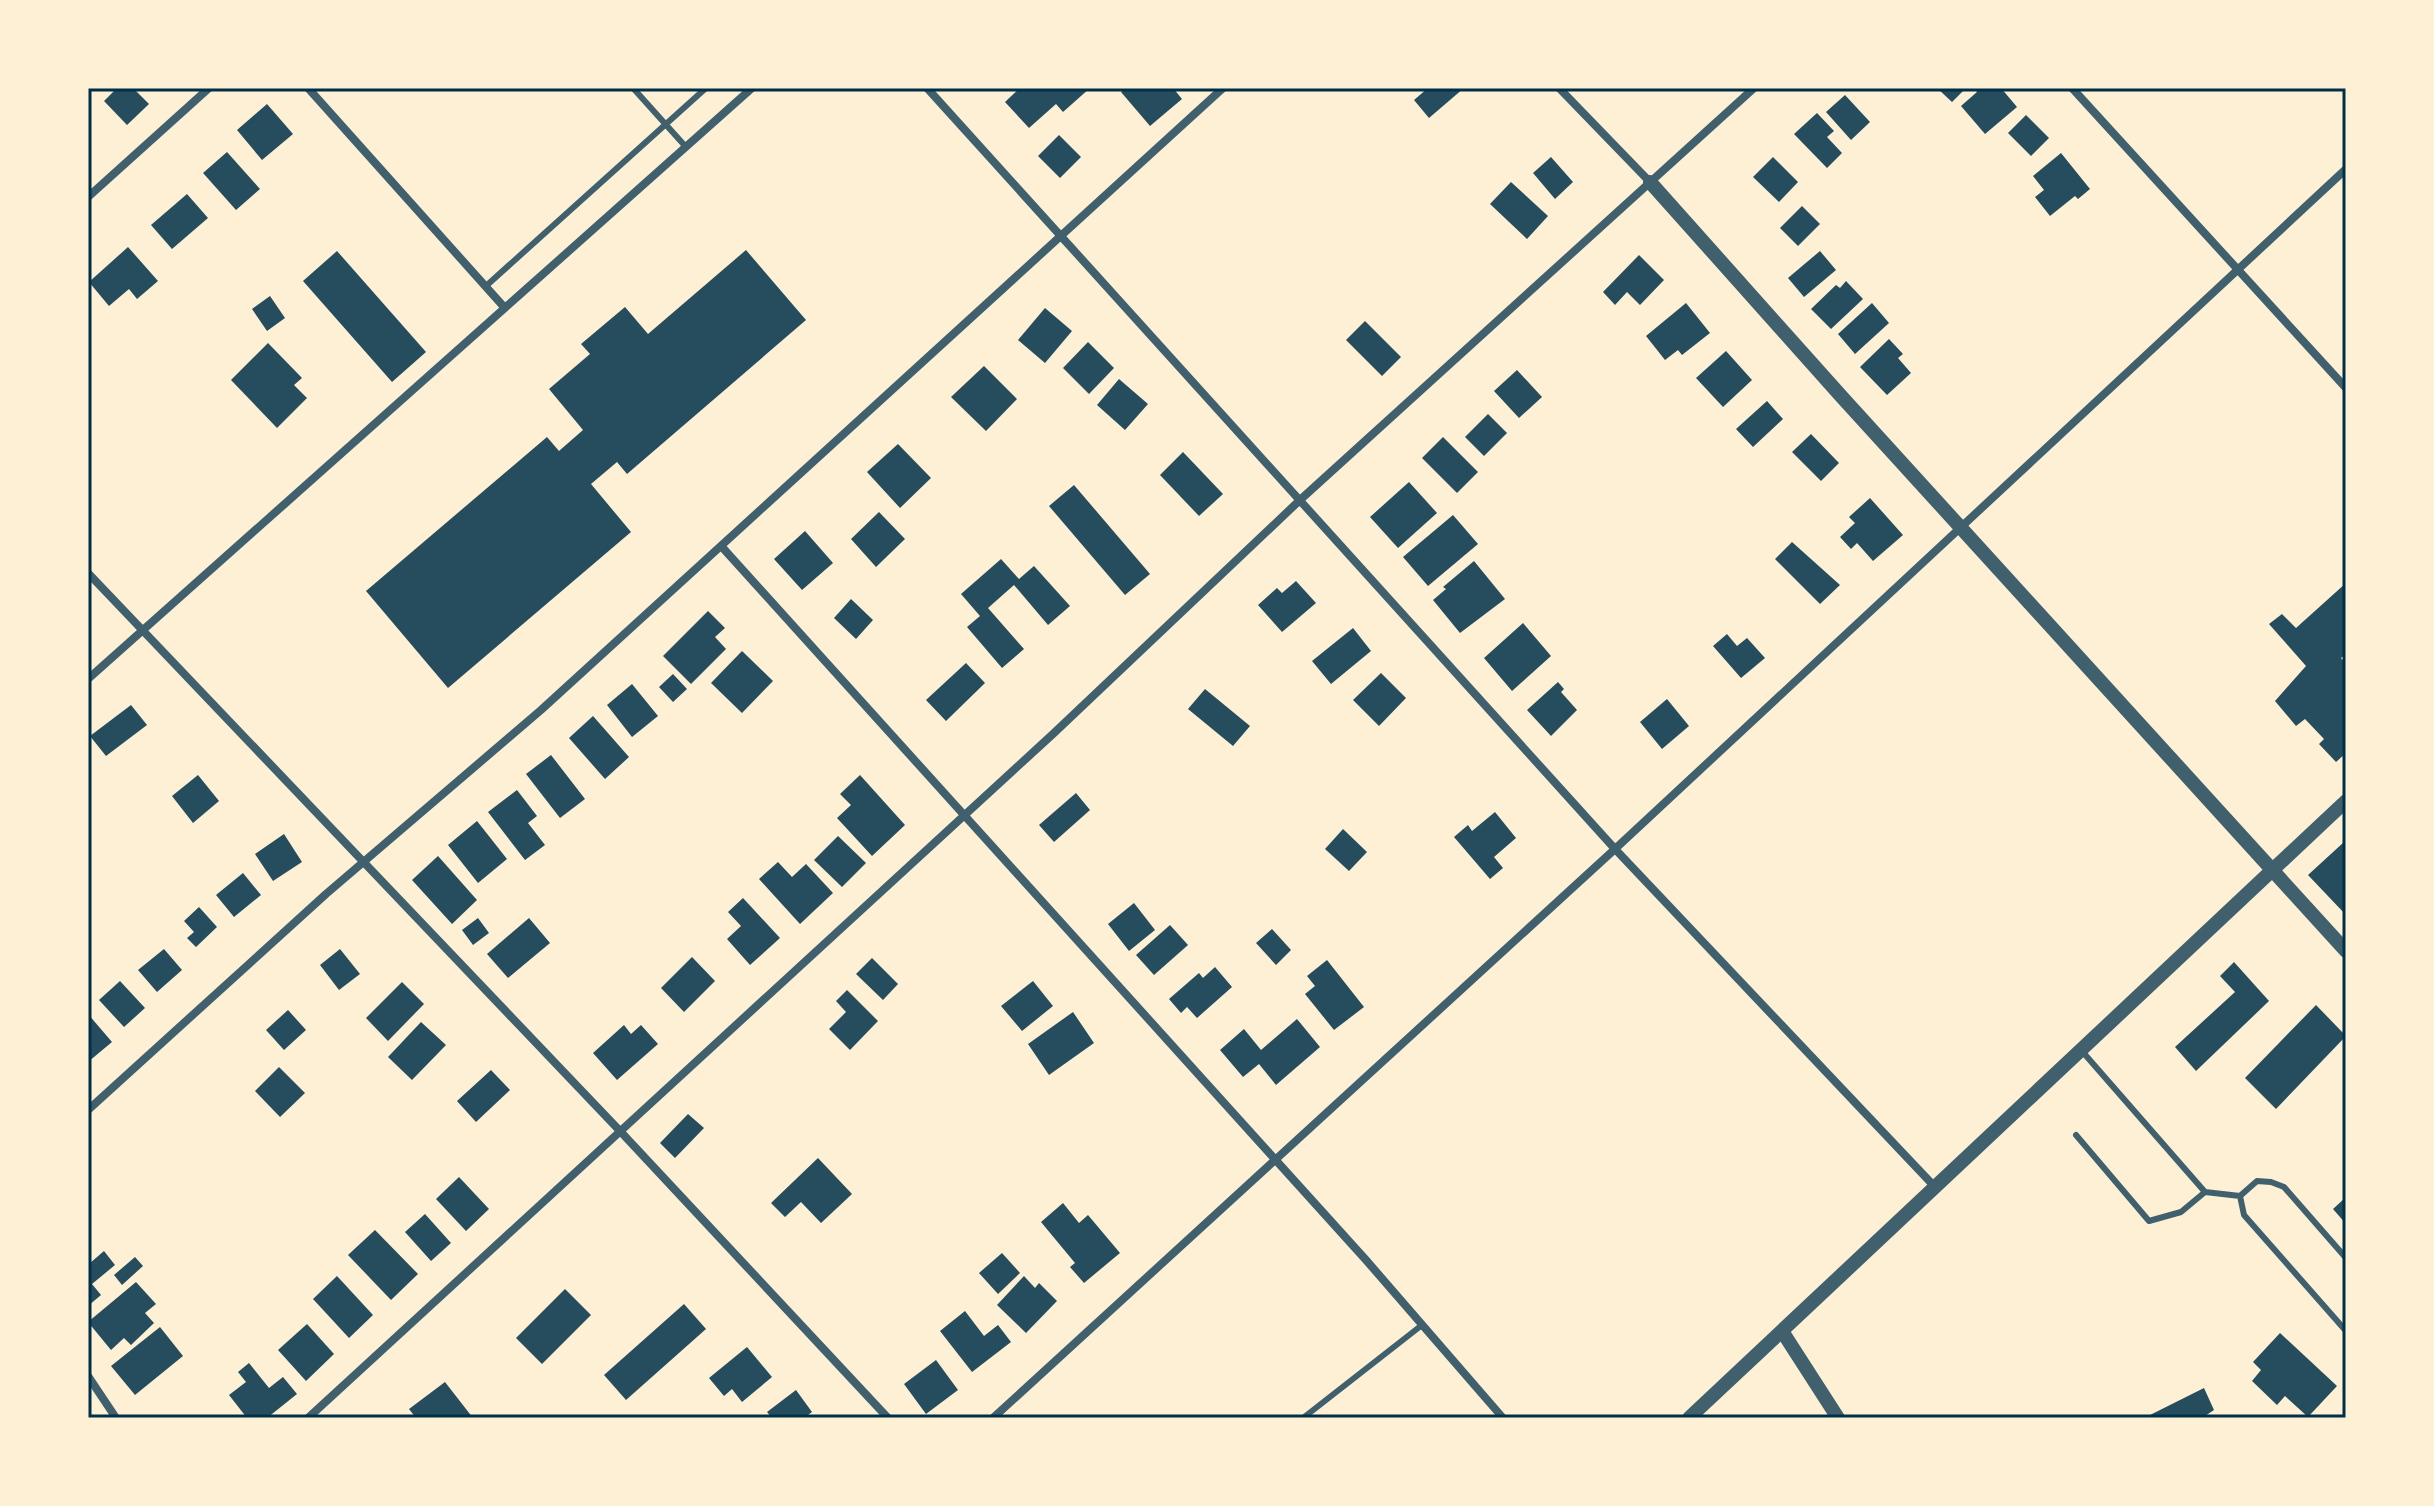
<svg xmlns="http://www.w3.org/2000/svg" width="2434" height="1506" font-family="'Exo 2',sans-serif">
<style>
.building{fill:#264d5e}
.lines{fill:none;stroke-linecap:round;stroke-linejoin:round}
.service{stroke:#3f606c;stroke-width:6}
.minor{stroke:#3f606c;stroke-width:8}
.tertiary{stroke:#3f606c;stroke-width:14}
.neatline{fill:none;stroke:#003049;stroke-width:3}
</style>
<rect width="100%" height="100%" fill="#fdf0d5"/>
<path class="building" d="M 117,88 L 133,88 L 149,104 L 127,125 L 104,101 Z
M 1020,88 L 1090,88 L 1063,112 L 1056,104 L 1029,128 L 1005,102 Z
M 1126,88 L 1173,88 L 1182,99 L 1150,126 L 1121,92 Z
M 1428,88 L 1464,88 L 1429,118 L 1414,100 Z
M 1937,88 L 1966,88 L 1952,102 Z
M 1974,88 L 2001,88 L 2017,107 L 1985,134 L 1961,106 L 1977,92 Z
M 1845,95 L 1870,122 L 1851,140 L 1826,112 Z
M 267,104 L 293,134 L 262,160 L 237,130 Z
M 1817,113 L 1834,131 L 1827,137 L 1842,153 L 1827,168 L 1794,134 Z
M 2026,115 L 2049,138 L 2031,156 L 2008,133 Z
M 1059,135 L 1081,157 L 1060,178 L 1038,156 Z
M 227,152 L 260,189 L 236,210 L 203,173 Z
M 2061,153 L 2090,189 L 2078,199 L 2075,196 L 2050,216 L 2035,197 L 2044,190 L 2033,176 Z
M 1551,157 L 1573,182 L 1555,199 L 1533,173 Z
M 1773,157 L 1798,182 L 1779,202 L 1753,177 Z
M 1511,182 L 1548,216 L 1527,239 L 1490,204 Z
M 187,194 L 208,218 L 172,249 L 151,225 Z
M 1802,206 L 1820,224 L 1798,246 L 1780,228 Z
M 128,247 L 158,281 L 137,299 L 129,289 L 109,306 L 89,282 Z
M 746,250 L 806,320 L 627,474 L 617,462 L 591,484 L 631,532 L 448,688 L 366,591 L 547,437 L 559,451 L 583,430 L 549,389 L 590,354 L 581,344 L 625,307 L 648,334 Z
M 337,251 L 426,352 L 392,382 L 303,281 Z
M 1820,251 L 1836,270 L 1804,297 L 1788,278 Z
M 1639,255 L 1664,280 L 1640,305 L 1627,292 L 1615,305 L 1603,292 Z
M 1846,281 L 1863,299 L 1831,329 L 1811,309 L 1836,285 L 1840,288 Z
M 270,296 L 285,318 L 267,331 L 252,309 Z
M 1686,303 L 1710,333 L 1682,355 L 1678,350 L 1665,360 L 1646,336 Z
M 1872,303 L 1889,323 L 1855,354 L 1838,334 Z
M 1045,308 L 1072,331 L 1045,363 L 1018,340 Z
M 1365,321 L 1401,357 L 1382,376 L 1346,340 Z
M 1889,339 L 1903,354 L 1898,358 L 1911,373 L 1887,395 L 1860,367 Z
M 1088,342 L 1114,368 L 1089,394 L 1063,368 Z
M 268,343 L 302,378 L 294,385 L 307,398 L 277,428 L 231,380 Z
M 1726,351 L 1752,380 L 1723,407 L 1696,378 Z
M 984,366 L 1017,399 L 986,431 L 951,397 Z
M 1517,370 L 1542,397 L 1519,418 L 1494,391 Z
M 1119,379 L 1148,404 L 1125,430 L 1097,405 Z
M 1767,401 L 1783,419 L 1753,447 L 1736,429 Z
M 1488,414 L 1507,433 L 1484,456 L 1465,437 Z
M 1811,434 L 1839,463 L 1821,481 L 1792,452 Z
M 1443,437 L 1478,472 L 1457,493 L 1422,458 Z
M 898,444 L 931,478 L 900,508 L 867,472 Z
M 1183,452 L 1223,494 L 1199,516 L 1160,475 Z
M 1409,482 L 1437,513 L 1398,548 L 1370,517 Z
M 1074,485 L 1150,574 L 1125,595 L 1049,506 Z
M 1870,498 L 1903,535 L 1873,561 L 1857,543 L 1851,549 L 1840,537 L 1855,523 L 1849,517 Z
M 879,512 L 905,539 L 876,567 L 851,539 Z
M 1453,515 L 1478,544 L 1428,586 L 1403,557 Z
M 805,531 L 833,563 L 802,590 L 774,559 Z
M 1792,542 L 1840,585 L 1820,604 L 1775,559 Z
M 1001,559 L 1019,579 L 1034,566 L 1070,606 L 1048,625 L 1014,585 L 988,608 L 1024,649 L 1002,668 L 967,627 L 980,616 L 961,594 Z
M 1474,561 L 1505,599 L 1460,633 L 1433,600 L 1446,589 L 1443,587 Z
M 1296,581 L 1316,603 L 1282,632 L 1258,605 L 1277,588 L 1282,593 Z
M 2346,583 L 2346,654 L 2341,658 L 2346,664 L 2346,753 L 2336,762 L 2319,744 L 2324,739 L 2305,719 L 2296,726 L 2275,701 L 2306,666 L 2269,624 L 2282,614 L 2296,628 Z
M 851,599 L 873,620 L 856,639 L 834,618 Z
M 708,611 L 725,628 L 715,637 L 726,649 L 691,684 L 663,656 Z
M 1523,623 L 1551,656 L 1512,691 L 1484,658 Z
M 1353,628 L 1371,651 L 1331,684 L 1312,661 Z
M 1727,634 L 1737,646 L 1747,638 L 1765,658 L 1741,678 L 1713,646 Z
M 742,651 L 773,681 L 742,713 L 711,683 Z
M 966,663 L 985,683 L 946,721 L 926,700 Z
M 1381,673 L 1406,698 L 1379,726 L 1353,700 Z
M 673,674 L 687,689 L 673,702 L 659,687 Z
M 1558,682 L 1564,689 L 1561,692 L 1577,710 L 1551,736 L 1527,710 Z
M 632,684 L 658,716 L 632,737 L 607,705 Z
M 1205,689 L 1250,726 L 1233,746 L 1188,709 Z
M 1667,699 L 1689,726 L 1662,749 L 1640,722 Z
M 131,705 L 147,725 L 106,756 L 90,736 Z
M 593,716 L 629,757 L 605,779 L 569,738 Z
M 551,755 L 585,799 L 560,818 L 526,774 Z
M 198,775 L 219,801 L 193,823 L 172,796 Z
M 860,775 L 905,825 L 872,856 L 837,818 L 851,805 L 840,794 Z
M 517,790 L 537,816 L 528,823 L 545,845 L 525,860 L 488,812 Z
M 1076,793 L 1090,810 L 1054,842 L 1039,825 Z
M 1495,812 L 1516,838 L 1494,857 L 1503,868 L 1490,879 L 1454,837 L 1468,825 L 1472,831 Z
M 477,821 L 507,859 L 478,883 L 448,845 Z
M 1343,829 L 1367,852 L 1349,871 L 1325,849 Z
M 284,834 L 302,862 L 273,881 L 255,854 Z
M 838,836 L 866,863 L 842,887 L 814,860 Z
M 2344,842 L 2346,844 L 2346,915 L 2308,875 Z
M 438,856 L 477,900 L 452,924 L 412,880 Z
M 778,862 L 792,877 L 806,864 L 833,893 L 800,924 L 759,879 Z
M 243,873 L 261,895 L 234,917 L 216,895 Z
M 743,898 L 780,938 L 750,965 L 727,939 L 741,926 L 728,912 Z
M 1134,903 L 1155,930 L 1129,951 L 1108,924 Z
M 199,907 L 217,927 L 196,947 L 187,938 L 194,932 L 184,921 Z
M 478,918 L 489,933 L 473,945 L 462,930 Z
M 529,918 L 550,943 L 508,978 L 487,954 Z
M 1170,925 L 1188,945 L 1154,975 L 1136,955 Z
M 1272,929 L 1291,950 L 1276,965 L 1256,943 Z
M 164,949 L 182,970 L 157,992 L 138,970 Z
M 340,949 L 360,974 L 339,990 L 320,965 Z
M 692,957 L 715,981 L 684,1012 L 661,988 Z
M 872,958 L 898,984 L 883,1000 L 856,974 Z
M 1327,960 L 1364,1007 L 1334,1030 L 1305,994 L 1315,986 L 1307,976 Z
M 2234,962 L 2269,1001 L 2196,1071 L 2175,1047 L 2235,992 L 2220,976 Z
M 1215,967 L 1232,987 L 1197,1018 L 1187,1007 L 1181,1013 L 1169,999 L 1199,973 L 1203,978 Z
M 120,981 L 145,1008 L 124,1027 L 99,1000 Z
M 1033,981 L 1053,1006 L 1022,1031 L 1001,1006 Z
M 402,982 L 424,1004 L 388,1041 L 366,1018 Z
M 847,990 L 878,1021 L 850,1050 L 829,1029 L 846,1012 L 836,1001 Z
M 2316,1005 L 2346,1036 L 2276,1109 L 2245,1078 Z
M 288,1010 L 306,1030 L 284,1050 L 266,1030 Z
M 1073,1012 L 1094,1043 L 1049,1075 L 1028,1044 Z
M 88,1014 L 112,1042 L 88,1062 Z
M 1297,1019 L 1320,1047 L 1276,1085 L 1259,1064 L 1243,1077 L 1220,1050 L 1244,1029 L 1261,1050 Z
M 421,1022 L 446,1045 L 412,1080 L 388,1057 Z
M 624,1025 L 631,1034 L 641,1025 L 658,1044 L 617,1080 L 593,1053 Z
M 279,1067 L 305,1093 L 280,1117 L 255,1091 Z
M 491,1070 L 510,1090 L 476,1122 L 457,1101 Z
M 688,1114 L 704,1128 L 675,1158 L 660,1143 Z
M 818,1158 L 852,1194 L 821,1223 L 801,1202 L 785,1217 L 771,1203 Z
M 459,1177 L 489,1209 L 466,1231 L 436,1199 Z
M 2346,1197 L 2346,1224 L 2333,1209 Z
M 1063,1203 L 1079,1223 L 1088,1215 L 1120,1253 L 1084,1283 L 1070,1267 L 1075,1263 L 1041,1222 Z
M 425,1214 L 451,1243 L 431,1261 L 405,1232 Z
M 375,1230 L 418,1274 L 391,1300 L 348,1255 Z
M 104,1251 L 115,1265 L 92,1284 L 101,1295 L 88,1306 L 88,1261 L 90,1263 Z
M 1002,1253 L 1020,1273 L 998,1294 L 979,1273 Z
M 135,1257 L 143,1266 L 122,1285 L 114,1275 Z
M 337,1276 L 373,1315 L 349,1338 L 313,1299 Z
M 1024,1276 L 1035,1288 L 1039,1283 L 1057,1301 L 1026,1333 L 997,1305 Z
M 136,1282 L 156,1304 L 145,1313 L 154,1323 L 131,1345 L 124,1338 L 111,1350 L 88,1322 Z
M 565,1289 L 591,1315 L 542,1364 L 516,1338 Z
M 684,1304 L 706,1329 L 626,1400 L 604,1375 Z
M 965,1311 L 984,1336 L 998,1325 L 1011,1342 L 972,1372 L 940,1331 Z
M 307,1324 L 334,1354 L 306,1381 L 278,1350 Z
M 160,1327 L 183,1356 L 135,1395 L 111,1366 Z
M 2280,1333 L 2337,1386 L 2308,1417 L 2285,1396 L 2277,1405 L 2252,1381 L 2261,1370 L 2253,1362 Z
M 747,1347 L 772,1377 L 742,1402 L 732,1389 L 724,1396 L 709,1378 Z
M 936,1360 L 958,1390 L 926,1414 L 904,1384 Z
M 249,1363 L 269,1388 L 283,1377 L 297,1394 L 267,1418 L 247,1418 L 229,1395 L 246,1382 L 238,1372 Z
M 445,1382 L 473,1418 L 416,1418 L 409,1409 Z
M 2204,1388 L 2214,1410 L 2202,1418 L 2144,1418 Z
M 796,1390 L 812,1412 L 804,1418 L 772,1418 L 767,1412 Z"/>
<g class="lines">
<path class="service" d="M 633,88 L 686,147
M 486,286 L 706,88
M 2076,1135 L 2149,1221 L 2181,1212 L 2205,1192 L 2081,1050
M 2205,1192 L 2240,1196
M 2346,1258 L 2284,1187 L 2271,1182 L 2257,1181 L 2240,1196 L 2244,1215 L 2346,1331
M 1303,1418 L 1422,1325"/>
<path class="minor" d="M 308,88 L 504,307
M 927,88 L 1615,849 L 1935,1187
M 1559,88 L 1650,182
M 2072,88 L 2346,388
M 88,197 L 209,88
M 722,547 L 1366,1260 L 1503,1418
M 88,573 L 620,1131 L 888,1418
M 88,679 L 752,88
M 88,1110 L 326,894 L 541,710 L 1223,88
M 88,1376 L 116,1418
M 308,1418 L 1054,733 L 1300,500 L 1754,88
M 993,1418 L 1615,849 L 2346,169"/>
<path class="tertiary" d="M 1650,182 L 1841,396 L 2346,951
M 1782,1331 L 1838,1418
M 1689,1418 L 2346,801"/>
</g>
<rect width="2434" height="1506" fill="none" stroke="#fdf0d5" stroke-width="180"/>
<rect x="90" y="90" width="2254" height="1326" class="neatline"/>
</svg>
